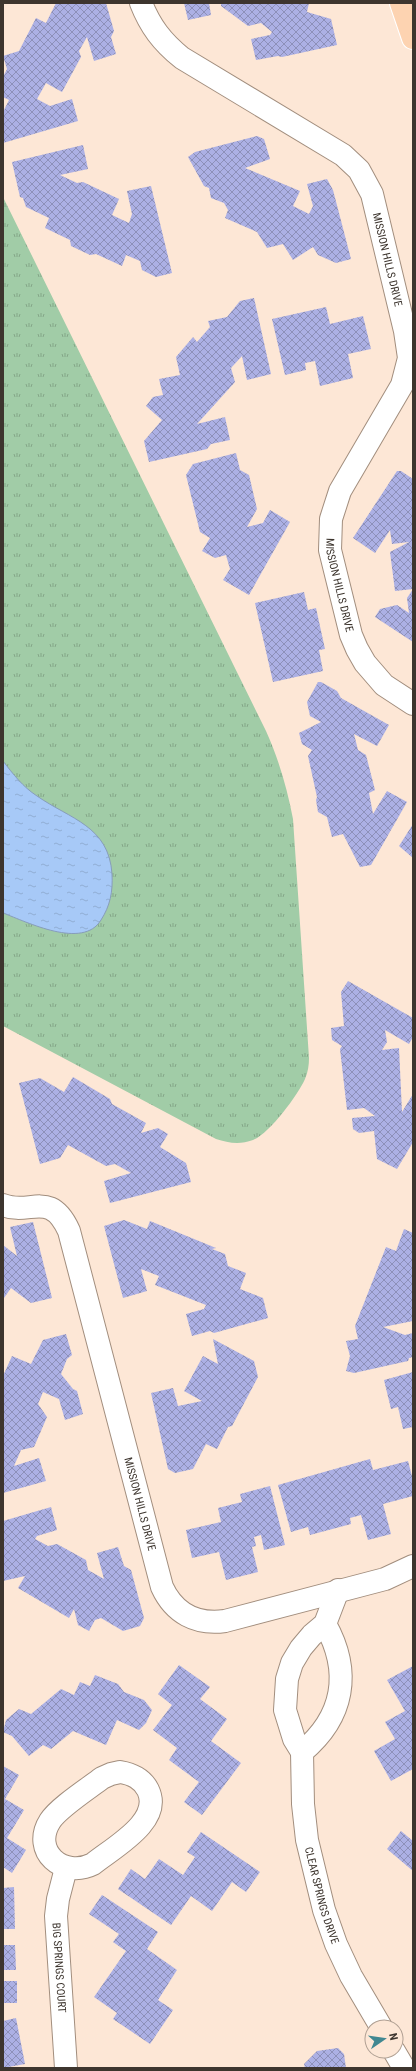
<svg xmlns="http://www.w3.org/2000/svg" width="416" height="2071" font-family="'Roboto Condensed',sans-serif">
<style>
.grass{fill:url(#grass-tufts)}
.water{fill:url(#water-ripples);stroke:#879dbb}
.building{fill:url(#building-cross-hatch)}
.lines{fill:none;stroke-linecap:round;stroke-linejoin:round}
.minor-casing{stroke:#a28e7e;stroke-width:24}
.major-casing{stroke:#fff;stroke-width:24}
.minor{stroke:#fff;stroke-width:22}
.major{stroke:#fdd3b1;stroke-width:22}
.labels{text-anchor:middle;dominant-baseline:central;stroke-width:3.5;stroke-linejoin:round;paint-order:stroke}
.street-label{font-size:11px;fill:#3d352e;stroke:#fde7d6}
</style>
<defs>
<pattern id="grass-tufts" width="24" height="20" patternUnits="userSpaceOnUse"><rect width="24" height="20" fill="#a1cca7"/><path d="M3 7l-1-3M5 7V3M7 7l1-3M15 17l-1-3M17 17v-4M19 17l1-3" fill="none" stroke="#84a688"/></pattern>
<pattern id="water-ripples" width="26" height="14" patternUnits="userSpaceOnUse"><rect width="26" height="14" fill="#a7c9f7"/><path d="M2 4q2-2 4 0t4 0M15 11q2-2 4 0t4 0" fill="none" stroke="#91add4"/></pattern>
<pattern id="building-cross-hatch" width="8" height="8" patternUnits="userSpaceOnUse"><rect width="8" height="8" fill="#acb0e4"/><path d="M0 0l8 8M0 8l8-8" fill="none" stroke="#8d90b9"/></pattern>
</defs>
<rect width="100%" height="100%" fill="#fde7d6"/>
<path class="grass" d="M 3,197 L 266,731 C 279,760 287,788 293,819 L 309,1058 C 309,1065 308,1072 305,1079 C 298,1095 269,1134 253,1140 C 240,1145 228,1143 216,1139 L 3,1026 Z"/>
<path class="water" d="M 3,761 C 13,774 23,787 37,796 C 70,819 109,826 112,874 C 113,892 110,906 101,920 C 83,950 27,922 3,913 Z"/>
<path class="building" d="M 56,3 L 106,3 L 114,31 L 111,37 L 116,54 L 94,61 L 87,37 L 79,51 L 81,57 L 62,92 L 46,83 L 37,99 L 50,106 L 72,99 L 78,121 L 3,143 L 3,112 L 9,100 L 3,97 L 3,77 L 7,69 L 3,56 L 19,51 L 36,18 L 46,23 Z
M 184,3 L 209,3 L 211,15 L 188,20 Z
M 221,3 L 309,3 L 307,12 L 331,19 L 337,45 L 282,57 L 278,56 L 256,60 L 251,39 L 270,35 L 272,32 L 261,23 L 248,26 L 221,6 Z
M 257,136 L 264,139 L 270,159 L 245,168 L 300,191 L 293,206 L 309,214 L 313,206 L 307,184 L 327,179 L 333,190 L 351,259 L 336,263 L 318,255 L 313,247 L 293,260 L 283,244 L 267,248 L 257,232 L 225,218 L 228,210 L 224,203 L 211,198 L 209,188 L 204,186 L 188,157 L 195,152 Z
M 83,145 L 88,169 L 60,175 L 77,183 L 83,182 L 119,199 L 112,215 L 129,223 L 132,214 L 127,191 L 151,186 L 172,273 L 156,277 L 142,270 L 140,261 L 126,255 L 122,266 L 96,254 L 90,255 L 71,246 L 70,240 L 45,228 L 49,218 L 26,207 L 23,198 L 20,197 L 12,162 Z
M 254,298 L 271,374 L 247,380 L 242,356 L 231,368 L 235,382 L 197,424 L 225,417 L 230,440 L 211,444 L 207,449 L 149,462 L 144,441 L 162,420 L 146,406 L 153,397 L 163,395 L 159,379 L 180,375 L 176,357 L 193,337 L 197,342 L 210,327 L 208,321 L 227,317 L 240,301 Z
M 326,307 L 330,324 L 363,316 L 371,349 L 348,354 L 353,378 L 320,386 L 315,361 L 305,363 L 306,370 L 285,375 L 272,319 Z
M 236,453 L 240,470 L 249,475 L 257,509 L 247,527 L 263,523 L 270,510 L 290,522 L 249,595 L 223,580 L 230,569 L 226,555 L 215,558 L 202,551 L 210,538 L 200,532 L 186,475 L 193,464 Z
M 397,471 L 401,471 L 413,479 L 413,589 L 395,591 L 390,552 L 409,542 L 392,544 L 390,530 L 375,553 L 353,538 Z
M 413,589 L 413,642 L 375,617 L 380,609 L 397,605 L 409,613 L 407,598 Z
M 304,592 L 308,610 L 316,608 L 325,649 L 319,650 L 323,671 L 273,682 L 255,603 Z
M 318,682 L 321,682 L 337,691 L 341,698 L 389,725 L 377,746 L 354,734 L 358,750 L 366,755 L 375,790 L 369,793 L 373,814 L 387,791 L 407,802 L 371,865 L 360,867 L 343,834 L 332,837 L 327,817 L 318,812 L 316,800 L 317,797 L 308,756 L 312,750 L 302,744 L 299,733 L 321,722 L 310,716 L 307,702 Z
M 413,824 L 413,858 L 399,846 Z
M 348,981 L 413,1018 L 413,1037 L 409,1044 L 385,1030 L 387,1042 L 382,1050 L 399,1048 L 402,1112 L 413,1094 L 413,1142 L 397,1169 L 377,1159 L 374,1131 L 359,1133 L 353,1129 L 352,1118 L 375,1116 L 364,1108 L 347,1110 L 340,1049 L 342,1046 L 332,1040 L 331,1028 L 344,1026 L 341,992 Z
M 73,1077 L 110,1099 L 112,1104 L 146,1123 L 141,1133 L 158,1128 L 168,1134 L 160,1147 L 186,1163 L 191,1182 L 110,1203 L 104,1181 L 131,1173 L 115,1164 L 106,1166 L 68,1145 L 60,1158 L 40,1164 L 19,1083 L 40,1078 L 64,1092 Z
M 124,1220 L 147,1229 L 150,1221 L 216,1248 L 212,1249 L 225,1254 L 228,1266 L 246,1273 L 240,1289 L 263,1298 L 268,1318 L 214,1333 L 210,1331 L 192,1336 L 186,1314 L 204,1309 L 206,1305 L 155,1285 L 159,1276 L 141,1269 L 147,1291 L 123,1298 L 104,1226 Z
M 33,1222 L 52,1298 L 31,1303 L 11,1288 L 4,1298 L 3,1245 L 17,1256 L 10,1227 Z
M 404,1229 L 413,1233 L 413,1321 L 383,1327 L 405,1335 L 413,1333 L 413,1357 L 409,1358 L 408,1361 L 354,1373 L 346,1371 L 350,1356 L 346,1341 L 358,1339 L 355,1326 L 386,1247 L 396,1251 Z
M 66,1334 L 72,1355 L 67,1359 L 61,1374 L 73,1389 L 77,1391 L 83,1414 L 65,1420 L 59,1399 L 43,1392 L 38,1404 L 47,1417 L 34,1447 L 21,1450 L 14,1466 L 39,1458 L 46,1481 L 3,1493 L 3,1376 L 12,1356 L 31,1364 L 43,1340 Z
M 213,1339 L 254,1361 L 258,1377 L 232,1426 L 228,1427 L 217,1449 L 206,1444 L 193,1469 L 175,1473 L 168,1469 L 151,1393 L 173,1388 L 178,1406 L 202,1401 L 184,1391 L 203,1356 L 218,1364 Z
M 413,1372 L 413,1427 L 403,1429 L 398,1407 L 391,1409 L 384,1380 Z
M 370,1459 L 373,1470 L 408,1461 L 413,1480 L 413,1496 L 383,1504 L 391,1534 L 368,1540 L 361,1515 L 350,1518 L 351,1524 L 310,1535 L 308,1527 L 291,1532 L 278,1485 Z
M 270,1486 L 285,1545 L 264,1550 L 261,1535 L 254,1537 L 256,1546 L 252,1547 L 258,1572 L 226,1580 L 219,1552 L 192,1558 L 186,1530 L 221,1522 L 218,1508 L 242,1502 L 240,1494 Z
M 51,1507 L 57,1530 L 37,1536 L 35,1539 L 48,1546 L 57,1544 L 86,1560 L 88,1570 L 104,1579 L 97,1553 L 118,1547 L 124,1566 L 131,1570 L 144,1618 L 140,1626 L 123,1631 L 101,1618 L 95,1620 L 89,1631 L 78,1625 L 74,1609 L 69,1618 L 18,1588 L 25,1576 L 3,1581 L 3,1521 Z
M 179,1665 L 210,1687 L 200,1699 L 227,1719 L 211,1741 L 241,1763 L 202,1815 L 184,1802 L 199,1782 L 169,1760 L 177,1748 L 153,1730 L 172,1705 L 158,1694 Z
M 413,1666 L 413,1769 L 391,1781 L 374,1751 L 395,1739 L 385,1722 L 405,1711 L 387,1680 Z
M 95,1675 L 118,1684 L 124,1692 L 144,1700 L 152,1710 L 146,1723 L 139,1730 L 117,1720 L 106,1745 L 73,1731 L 51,1749 L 43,1745 L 29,1756 L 12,1736 L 3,1732 L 6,1720 L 19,1709 L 31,1714 L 61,1689 L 74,1695 L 80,1682 L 90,1686 Z
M 3,1766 L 19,1775 L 5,1799 L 24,1810 L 7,1838 L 26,1850 L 12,1873 L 3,1867 Z
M 401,1831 L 413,1841 L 413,1871 L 387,1849 Z
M 201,1832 L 260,1872 L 246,1892 L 232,1882 L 212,1911 L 191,1896 L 171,1925 L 118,1889 L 131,1869 L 145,1879 L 159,1859 L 183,1875 L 195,1857 L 187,1852 Z
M 14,1887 L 15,1929 L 3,1929 L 3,1888 Z
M 102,1895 L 158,1932 L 147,1949 L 177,1970 L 158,2000 L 173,2010 L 150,2044 L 113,2019 L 117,2013 L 94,1997 L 126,1951 L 113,1942 L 119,1934 L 89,1914 Z
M 3,1945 L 15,1945 L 16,1970 L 3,1970 Z
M 3,1981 L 17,1981 L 17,2003 L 3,2003 Z
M 16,2018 L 25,2064 L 3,2068 L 3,2021 Z
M 338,2048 L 344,2054 L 346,2068 L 305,2068 L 304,2064 L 317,2051 Z"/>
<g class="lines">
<g class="minor-casing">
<g id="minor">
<path id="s1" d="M 141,3 C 150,26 162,42 182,58 L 343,155 L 359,170 L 372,194 L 405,331 L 409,358 L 402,385 L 340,491 L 331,519 L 330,550 L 351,635 L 357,649 L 365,663 L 384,685 L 413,704"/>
<path id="s2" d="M 3,1205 C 30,1216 50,1189 69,1231 L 162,1587 C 174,1613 196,1625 225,1621 L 385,1579 L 413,1566"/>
<path id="s3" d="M 338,1590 L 325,1624 L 312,1635 L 301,1648 L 292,1663 L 287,1679 L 285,1710 L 294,1739 L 302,1752 L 303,1804 L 307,1840 L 324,1910 L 336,1944 L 351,1976 L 381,2027"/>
<path d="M 302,1752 C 344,1717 352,1672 325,1624"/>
<path d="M 120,1772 C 132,1774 142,1778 148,1790 C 163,1821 114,1847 93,1864 C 63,1879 31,1851 50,1821 C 58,1808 89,1788 102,1778 L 111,1774 Z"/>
<path id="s4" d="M 66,1868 L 58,1899 L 56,1916 L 66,2068"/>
<path d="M 394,2051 L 404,2068"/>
</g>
</g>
<g class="major-casing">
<path id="major" d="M 401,3 L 413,38"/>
</g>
<use href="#minor" class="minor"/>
<use href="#major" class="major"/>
</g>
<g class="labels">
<g class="street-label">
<text stroke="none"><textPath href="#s1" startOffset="374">MISSION HILLS DRIVE</textPath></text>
<text stroke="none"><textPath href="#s1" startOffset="722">MISSION HILLS DRIVE</textPath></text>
<text stroke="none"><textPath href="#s2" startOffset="360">MISSION HILLS DRIVE</textPath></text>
<text stroke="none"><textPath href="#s3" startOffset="327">CLEAR SPRINGS DRIVE</textPath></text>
<text stroke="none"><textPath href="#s4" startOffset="101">BIG SPRINGS COURT</textPath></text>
</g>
</g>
<rect width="416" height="2071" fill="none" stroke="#3d352e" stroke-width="8"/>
<g transform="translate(384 2039) rotate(77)"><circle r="19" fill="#fde7d6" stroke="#b0a093"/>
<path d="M0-3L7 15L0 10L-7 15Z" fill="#418891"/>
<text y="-6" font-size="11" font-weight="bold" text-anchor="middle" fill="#3d352e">N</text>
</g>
</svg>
